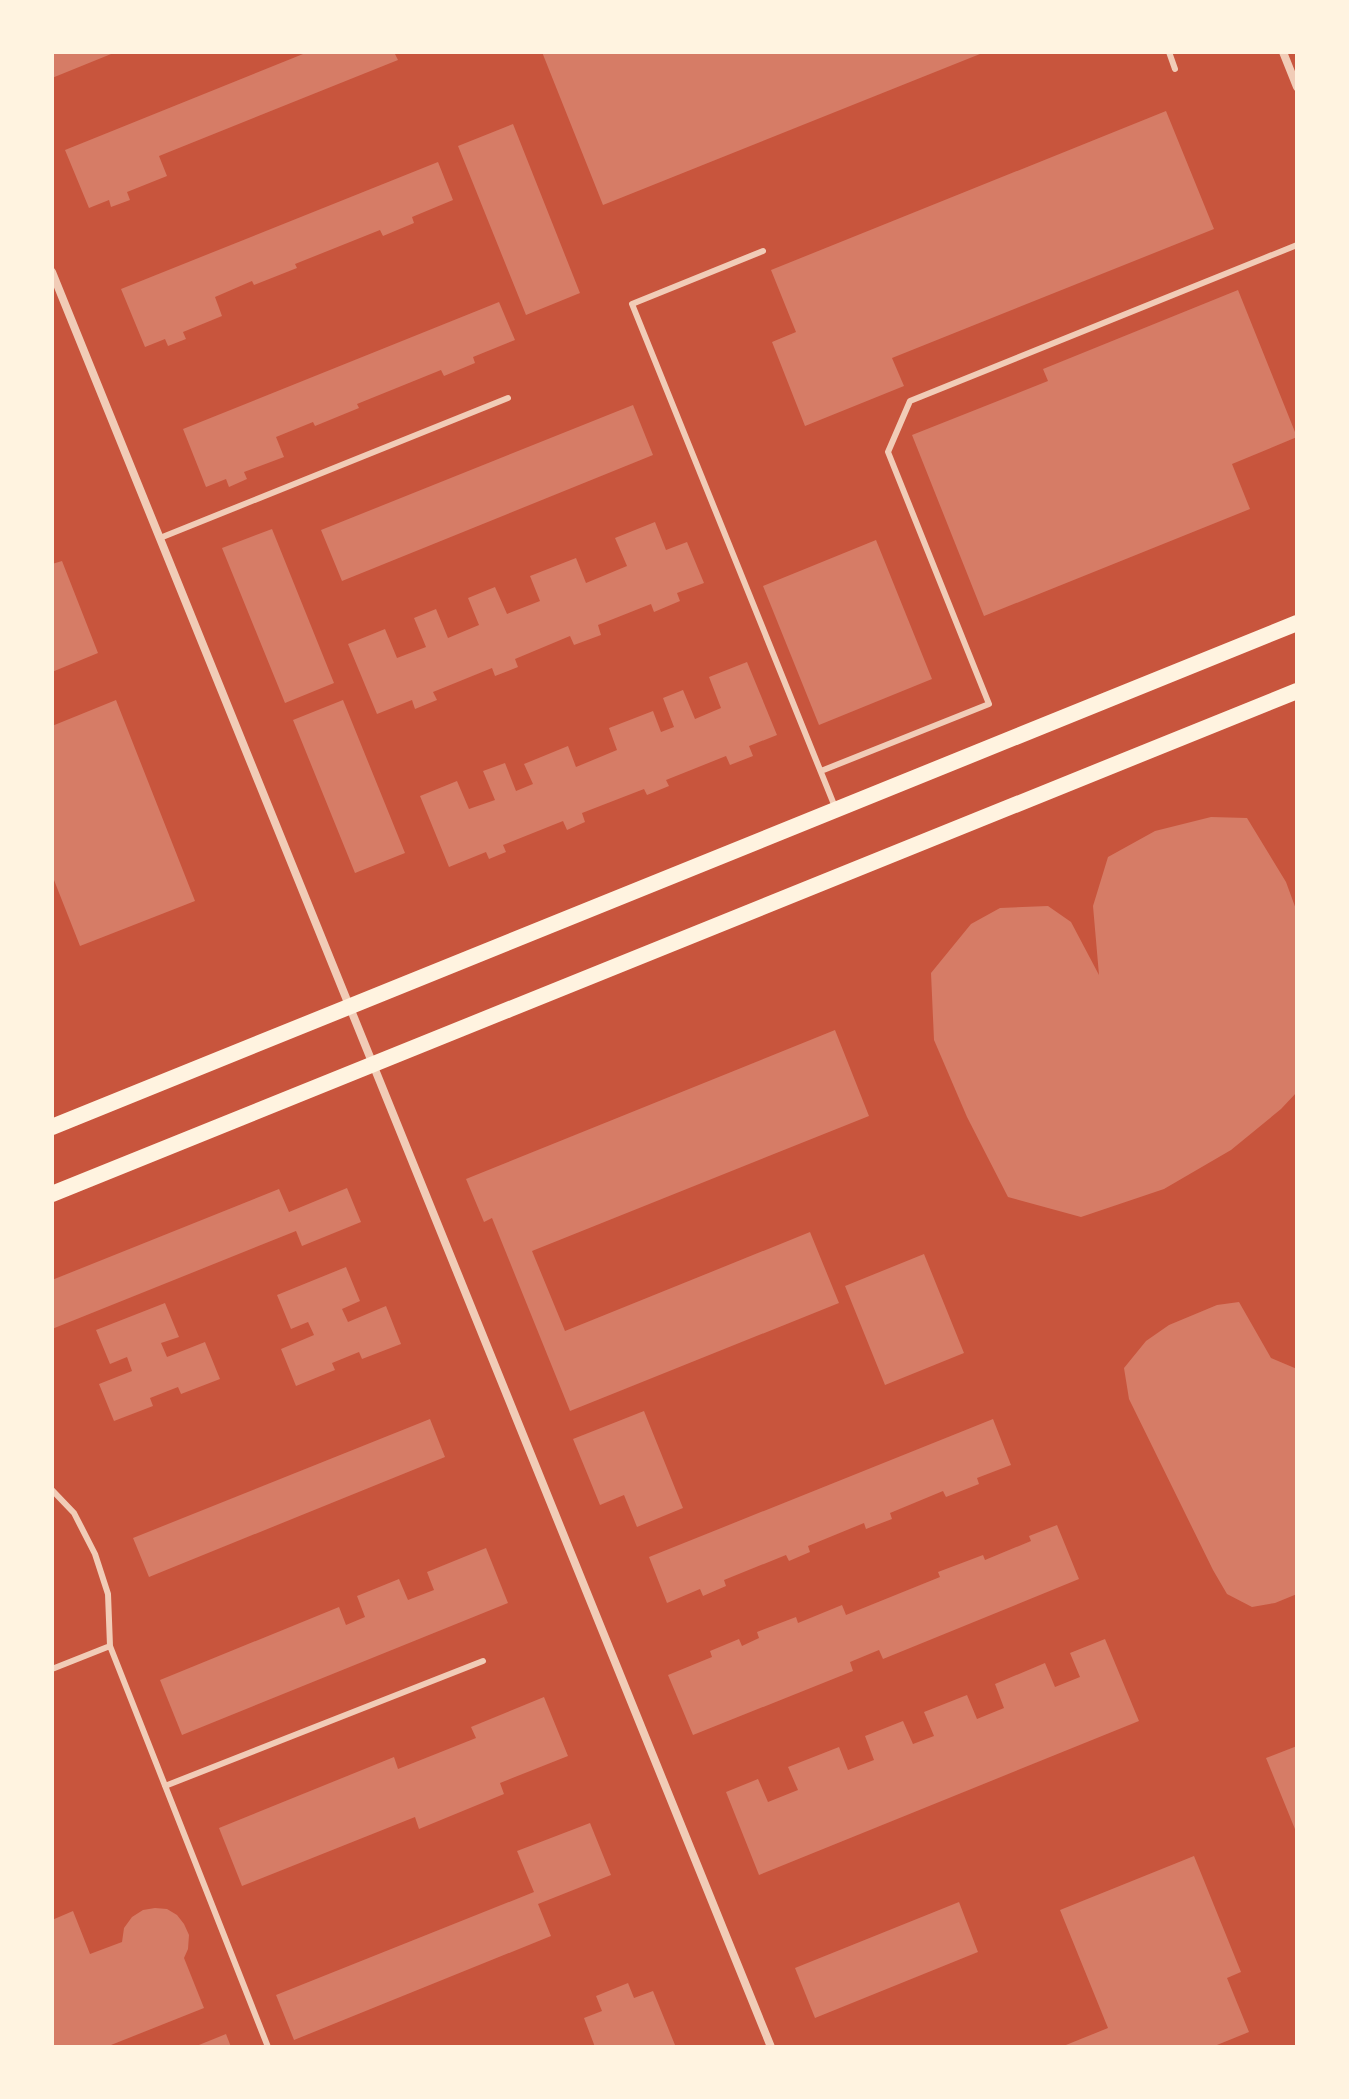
<svg xmlns="http://www.w3.org/2000/svg" width="1349" height="2099" font-family="'Space Grotesk',sans-serif">
<style>
.building{fill:#d67c66}
.lines{fill:none;stroke-linecap:round;stroke-linejoin:round}
.service{stroke:#f1ccb7;stroke-width:6}
.minor{stroke:#f1ccb7;stroke-width:8}
.secondary{stroke:#fff3e0;stroke-width:16}
</style>
<rect width="100%" height="100%" fill="#c8553d"/>
<path class="building" d="M 52,52 L 116,52 L 52,78 Z
M 308,52 L 394,52 L 398,60 L 159,156 L 167,176 L 127,192 L 130,200 L 111,207 L 109,200 L 89,208 L 65,150 Z
M 542,52 L 985,52 L 603,205 Z
M 1166,111 L 1214,229 L 892,358 L 904,386 L 805,426 L 772,342 L 796,332 L 771,270 Z
M 513,124 L 580,293 L 526,315 L 458,146 Z
M 438,162 L 453,200 L 412,217 L 414,223 L 383,236 L 380,230 L 295,264 L 297,268 L 254,285 L 252,281 L 215,297 L 222,316 L 183,332 L 186,339 L 168,346 L 165,339 L 145,347 L 121,289 Z
M 1238,290 L 1297,437 L 1232,464 L 1250,509 L 984,616 L 912,435 L 1048,381 L 1043,369 Z
M 499,302 L 515,340 L 473,357 L 475,363 L 444,376 L 441,370 L 357,404 L 359,408 L 315,426 L 313,422 L 276,437 L 284,457 L 244,472 L 247,479 L 229,487 L 226,479 L 206,487 L 183,429 Z
M 633,405 L 653,455 L 342,581 L 321,530 Z
M 655,522 L 666,550 L 687,542 L 704,583 L 677,593 L 680,601 L 654,612 L 651,604 L 598,625 L 601,635 L 574,645 L 570,636 L 515,659 L 518,667 L 495,676 L 492,668 L 433,692 L 437,700 L 415,709 L 412,700 L 377,714 L 348,644 L 385,629 L 397,658 L 426,647 L 414,618 L 436,609 L 448,638 L 479,625 L 468,598 L 495,587 L 507,614 L 540,601 L 530,576 L 576,558 L 586,583 L 627,566 L 615,538 Z
M 272,529 L 334,683 L 285,703 L 222,548 Z
M 876,540 L 932,679 L 819,725 L 763,586 Z
M 62,561 L 98,653 L 52,672 L 52,564 Z
M 747,662 L 777,735 L 749,746 L 753,756 L 730,765 L 726,756 L 666,780 L 669,786 L 647,795 L 644,789 L 582,813 L 585,822 L 567,830 L 563,821 L 503,845 L 506,852 L 489,859 L 486,852 L 449,867 L 420,796 L 457,781 L 469,809 L 495,800 L 483,771 L 505,763 L 516,791 L 533,784 L 524,764 L 568,746 L 576,767 L 617,750 L 609,728 L 653,711 L 661,732 L 674,727 L 663,698 L 683,690 L 695,719 L 721,708 L 709,677 Z
M 116,700 L 195,901 L 80,946 L 52,875 L 52,726 Z
M 343,700 L 405,853 L 355,873 L 293,720 Z
M 1211,817 L 1247,818 L 1286,882 L 1297,912 L 1297,1092 L 1281,1109 L 1231,1150 L 1164,1189 L 1081,1217 L 1008,1197 L 967,1117 L 934,1040 L 931,973 L 971,924 L 1000,908 L 1048,906 L 1071,922 L 1099,975 L 1093,906 L 1108,857 L 1155,831 Z
M 835,1030 L 869,1116 L 532,1251 L 565,1331 L 810,1232 L 839,1303 L 570,1411 L 492,1218 L 484,1222 L 466,1179 Z
M 347,1188 L 361,1222 L 302,1246 L 296,1231 L 52,1329 L 52,1280 L 279,1189 L 289,1212 Z
M 924,1254 L 964,1353 L 885,1385 L 845,1286 Z
M 346,1267 L 360,1301 L 342,1309 L 348,1322 L 386,1306 L 401,1344 L 362,1359 L 359,1352 L 332,1363 L 335,1370 L 296,1386 L 281,1349 L 314,1335 L 308,1322 L 291,1329 L 277,1295 Z
M 1239,1302 L 1271,1358 L 1297,1369 L 1297,1594 L 1275,1603 L 1252,1607 L 1227,1594 L 1213,1570 L 1129,1399 L 1124,1368 L 1146,1341 L 1169,1325 L 1217,1305 Z
M 165,1303 L 179,1337 L 161,1343 L 167,1357 L 205,1342 L 220,1379 L 181,1394 L 178,1387 L 150,1398 L 153,1406 L 114,1421 L 99,1384 L 132,1371 L 127,1357 L 110,1364 L 96,1330 Z
M 644,1411 L 683,1508 L 637,1527 L 624,1495 L 600,1505 L 573,1439 Z
M 430,1419 L 445,1457 L 149,1577 L 133,1538 Z
M 993,1419 L 1011,1465 L 977,1478 L 979,1484 L 946,1497 L 943,1491 L 890,1513 L 892,1519 L 866,1529 L 864,1523 L 808,1546 L 810,1552 L 789,1561 L 786,1555 L 724,1580 L 726,1586 L 703,1596 L 700,1589 L 667,1603 L 649,1557 Z
M 1057,1525 L 1079,1579 L 883,1659 L 879,1650 L 850,1662 L 853,1671 L 693,1735 L 668,1675 L 712,1657 L 710,1651 L 739,1639 L 742,1646 L 759,1638 L 757,1632 L 796,1617 L 798,1623 L 842,1605 L 846,1615 L 940,1577 L 938,1572 L 983,1555 L 985,1560 L 1031,1541 L 1029,1536 Z
M 486,1548 L 508,1603 L 182,1735 L 160,1680 L 339,1607 L 346,1625 L 365,1617 L 357,1596 L 399,1579 L 408,1600 L 434,1590 L 427,1572 Z
M 1105,1639 L 1139,1721 L 759,1875 L 726,1792 L 758,1779 L 768,1802 L 798,1790 L 788,1767 L 839,1747 L 848,1770 L 874,1760 L 865,1736 L 903,1721 L 913,1744 L 934,1736 L 924,1712 L 967,1695 L 977,1719 L 1004,1708 L 995,1684 L 1045,1663 L 1055,1687 L 1080,1677 L 1070,1653 Z
M 544,1697 L 568,1756 L 500,1783 L 504,1794 L 419,1829 L 415,1817 L 242,1886 L 219,1828 L 394,1757 L 398,1769 L 476,1738 L 471,1727 Z
M 1297,1746 L 1297,1834 L 1266,1758 Z
M 590,1823 L 611,1875 L 538,1904 L 551,1936 L 294,2040 L 276,1995 L 534,1892 L 517,1851 Z
M 1194,1856 L 1241,1972 L 1227,1978 L 1249,2032 L 1212,2047 L 1061,2047 L 1108,2028 L 1060,1910 Z
M 959,1902 L 978,1952 L 815,2018 L 795,1968 Z
M 155,1908 L 167,1909 L 177,1915 L 184,1924 L 189,1935 L 188,1949 L 184,1958 L 204,2008 L 106,2047 L 52,2047 L 52,1920 L 73,1911 L 90,1954 L 122,1942 L 124,1928 L 132,1917 L 143,1910 Z
M 628,1983 L 634,1998 L 653,1991 L 675,2045 L 670,2047 L 595,2047 L 584,2018 L 602,2011 L 596,1996 Z
M 226,2034 L 231,2047 L 194,2047 Z"/>
<g class="lines">
<path class="service" d="M 1169,52 L 1175,69
M 763,251 L 632,304 L 835,807
M 160,538 L 508,398
M 821,771 L 989,704 L 888,452 L 910,401 L 1297,245
M 52,1490 L 74,1513 L 95,1554 L 108,1594 L 110,1646 L 52,1669
M 110,1646 L 268,2047
M 165,1786 L 483,1661"/>
<path class="minor" d="M 1283,52 L 1297,87
M 52,272 L 771,2047"/>
<path class="secondary" d="M 52,1127 L 1297,623
M 52,1194 L 1297,691"/>
</g>
<rect width="1349" height="2099" fill="none" stroke="#fff3e0" stroke-width="108"/>
</svg>
